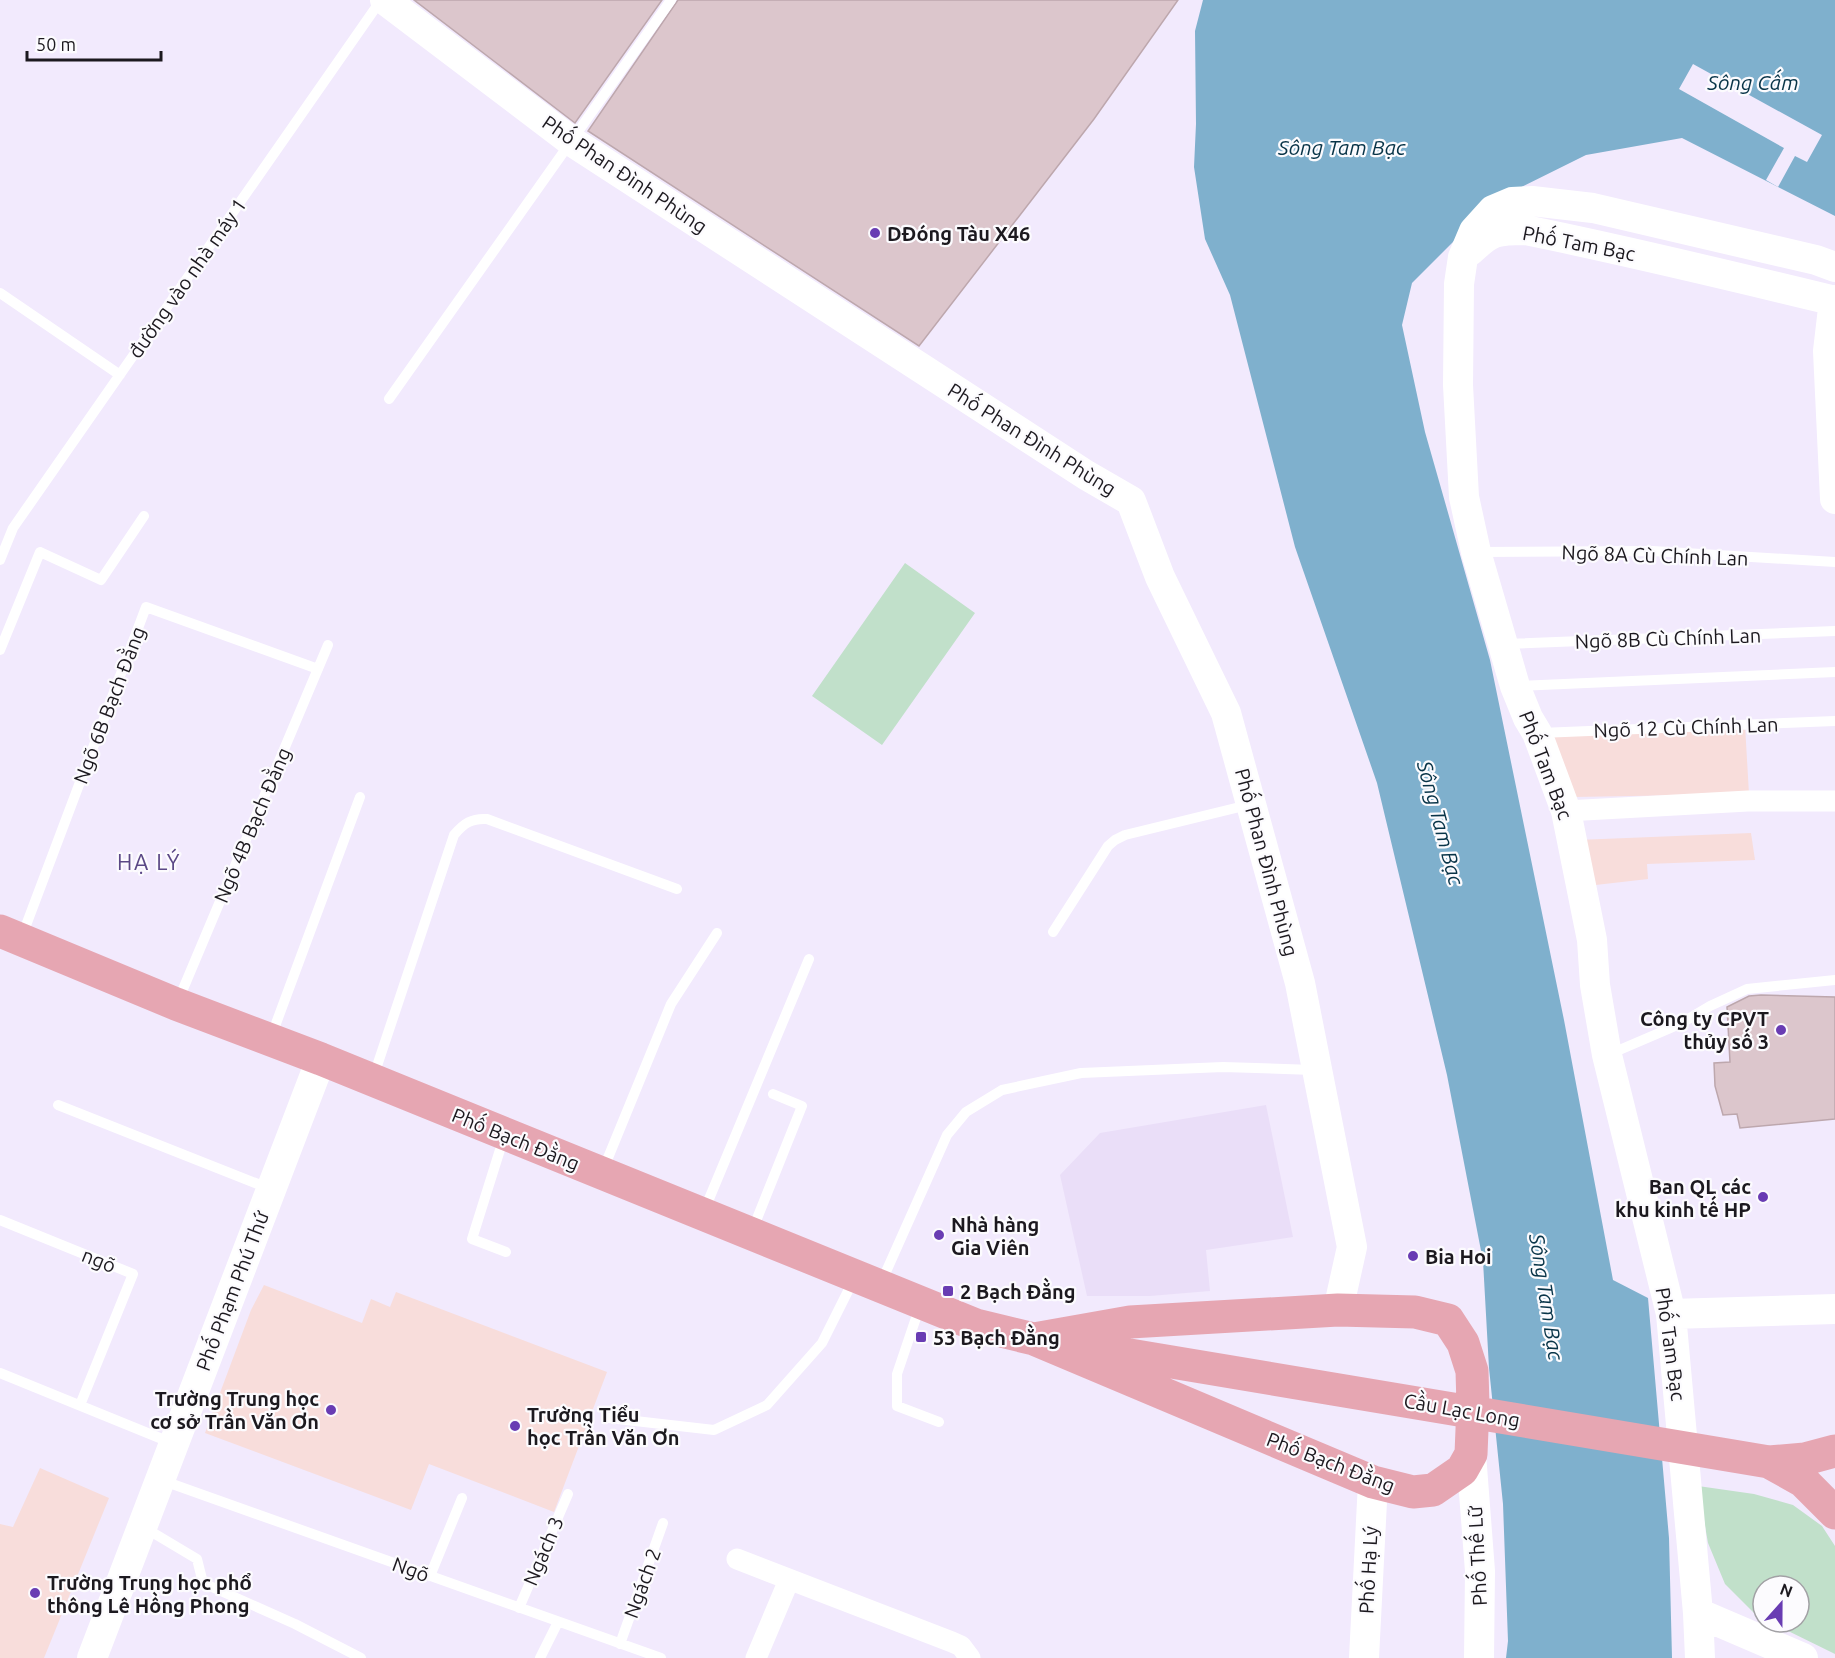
<svg xmlns="http://www.w3.org/2000/svg" width="1835" height="1658" font-family="Ubuntu,sans-serif">
<style>
.built{fill:#eadef8}
.education{fill:#f8dddb}
.green{fill:#c1e0ca}
.water{fill:#7fb0cd}
.pier{fill:#f2eafd}
.building{fill:#dcc6cc;stroke:#bda7ad;stroke-width:1.5}
.lines{fill:none;stroke-linecap:round;stroke-linejoin:round}
.lane{stroke:#fff;stroke-width:10}
.street{stroke:#fff;stroke-width:21}
.secondary{stroke:#fff;stroke-width:30}
.primary{stroke:#e6a6b2;stroke-width:33}
.poi-dot{fill:#693cb3;stroke:#fcfbfe;stroke-width:2}
.labels{text-anchor:middle;dominant-baseline:central;stroke-width:4.5;stroke-linejoin:round;paint-order:stroke}
.street-label{font-size:20px;fill:#1c191f;stroke:#fcfbfe}
.poi-label{font-size:20px;font-weight:bold;fill:#1c191f;stroke:#fcfbfe;text-anchor:start}
.water-label{font-size:21px;font-style:italic;fill:#083448;stroke:#fcfbfe}
.quarter-label{font-size:22px;letter-spacing:1.5px;fill:#5b4886;stroke:#fcfbfe}
</style>
<rect width="100%" height="100%" fill="#f2eafd"/>
<path class="built" d="M 1266,1105 L 1293,1237 L 1206,1250 L 1210,1291 L 1150,1296 L 1087,1296 L 1060,1175 L 1100,1133 Z"/>
<path class="education" d="M 1745,725 L 1749,794 L 1573,797 L 1547,734 Z
M 1751,833 L 1755,860 L 1647,864 L 1648,879 L 1587,886 L 1577,840 Z
M 264,1285 L 362,1323 L 371,1299 L 390,1307 L 396,1292 L 607,1372 L 554,1512 L 429,1464 L 411,1510 L 205,1433 L 251,1310 Z
M 40,1468 L 109,1498 L 44,1658 L 0,1658 L 0,1524 L 13,1527 Z"/>
<path class="green" d="M 905,563 L 975,613 L 882,745 L 812,696 Z
M 1698,1486 L 1754,1494 L 1793,1505 L 1822,1526 L 1835,1546 L 1835,1654 L 1770,1622 L 1799,1622 L 1799,1586 L 1763,1586 L 1763,1619 L 1757,1616 L 1725,1584 L 1708,1543 Z"/>
<path class="water" d="M 1203,0 L 1835,0 L 1835,216 L 1682,138 L 1586,155 L 1495,200 L 1412,283 L 1402,325 L 1425,432 L 1490,660 L 1564,1020 L 1613,1280 L 1648,1298 L 1669,1538 L 1672,1658 L 1506,1658 L 1508,1641 L 1503,1504 L 1489,1368 L 1483,1261 L 1447,1075 L 1377,783 L 1295,547 L 1230,295 L 1205,239 L 1194,167 L 1196,124 L 1195,31 Z"/>
<path class="pier" d="M 1693,64 L 1822,135 L 1807,162 L 1795,156 L 1778,187 L 1766,180 L 1784,148 L 1679,89 Z"/>
<path class="building" d="M 414,0 L 662,0 L 575,123 Z
M 678,0 L 1178,0 L 1094,119 L 919,346 L 588,131 Z
M 1761,995 L 1835,997 L 1835,1119 L 1740,1128 L 1737,1114 L 1723,1115 L 1715,1086 L 1714,1063 L 1730,1062 L 1727,1007 L 1749,996 Z"/>
<g class="lines">
<path class="lane" d="M 0,293 L 120,375
M 389,399 L 671,0
M 1479,552 L 1652,551 L 1835,562
M 0,560 L 13,528 L 381,0
M 1505,644 L 1835,631
M 0,650 L 40,552 L 101,580 L 144,516
M 1518,686 L 1835,672
M 1540,733 L 1835,721
M 1053,932 L 1108,846 L 1115,840 L 1125,835 L 1248,805
M 22,936 L 146,607 L 318,669
M 178,1001 L 328,645
M 271,1037 L 360,797
M 1610,1054 L 1680,1024 L 1710,1006 L 1747,989 L 1835,980
M 373,1078 L 454,835 C 464,823 472,818 487,819 L 677,889
M 58,1105 L 268,1188
M 504,1137 L 472,1239 L 506,1252
M 603,1170 L 671,1004 L 717,933
M 704,1211 L 809,959
M 0,1220 L 133,1274 L 80,1405
M 752,1231 L 802,1106 L 773,1094
M 881,1283 L 947,1135 L 966,1112 L 1002,1090 L 1081,1073 L 1223,1067 L 1314,1070
M 920,1306 L 897,1374 L 897,1406 L 939,1422
M 0,1373 L 172,1443
M 609,1418 L 714,1430 L 767,1405 L 822,1343 L 854,1279
M 161,1480 L 661,1658
M 145,1528 L 197,1559 L 203,1583 L 295,1624 L 361,1658
M 430,1576 L 462,1498
M 519,1608 L 568,1494
M 620,1644 L 663,1523
M 540,1658 L 558,1622"/>
<path class="street" d="M 1566,811 L 1748,801 L 1835,801
M 737,1559 L 952,1642 L 961,1646 L 970,1658
M 756,1658 L 789,1580"/>
<path class="secondary" d="M 385,0 L 571,141 L 1086,475 L 1131,501 L 1160,577 L 1226,713 L 1300,983 L 1352,1247 L 1338,1310
M 1470,251 C 1491,231 1496,230 1525,230 C 1629,251 1732,276 1835,301
M 1834,300 L 1828,351 L 1835,499
M 1671,1314 L 1835,1309
M 1471,1454 L 1480,1571 L 1479,1658
M 1698,1613 L 1803,1658
M 92,1658 L 321,1059
M 1364,1658 L 1373,1482
M 1700,1658 L 1698,1613 L 1671,1314 L 1607,1055 L 1595,985 L 1592,940 L 1566,811 L 1537,733 L 1528,718 L 1515,686 L 1476,552 L 1464,497 L 1458,385 L 1459,284 L 1463,257 L 1474,231 L 1493,210 L 1512,202 L 1532,201 L 1593,208 L 1816,260 L 1835,267"/>
<path class="primary" d="M 0,931 L 176,1004 L 321,1059 L 976,1325 L 1034,1339 L 1769,1462 L 1805,1459 L 1835,1451
M 1338,1310 L 1415,1312 L 1448,1320 L 1463,1343 L 1472,1371 L 1473,1405 L 1471,1454 L 1462,1470 L 1433,1490 L 1413,1492 L 1373,1482 L 1034,1339 L 1130,1322 Z
M 1769,1462 L 1803,1481 L 1835,1513"/>
</g>
<g class="poi-dot">
<circle cx="875" cy="233" r="6"/>
<circle cx="1781" cy="1030" r="6"/>
<circle cx="1763" cy="1197" r="6"/>
<circle cx="939" cy="1235" r="6"/>
<circle cx="1413" cy="1256" r="6"/>
<rect x="942" y="1285" width="12" height="12" rx="3"/>
<rect x="915" y="1331" width="12" height="12" rx="3"/>
<circle cx="331" cy="1410" r="6"/>
<circle cx="515" cy="1426" r="6"/>
<circle cx="35" cy="1593" r="6"/>
</g>
<g class="labels">
<g class="street-label">
<text transform="translate(625 174) rotate(34)">Phố Phan Đình Phùng</text>
<text transform="translate(1579 243) rotate(11)">Phố Tam Bạc</text>
<text transform="translate(187 278) rotate(-55)">đường vào nhà máy 1</text>
<text transform="translate(1032 439) rotate(32)">Phố Phan Đình Phùng</text>
<text transform="translate(1655 555) rotate(2)">Ngõ 8A Cù Chính Lan</text>
<text transform="translate(1668 638) rotate(-2)">Ngõ 8B Cù Chính Lan</text>
<text transform="translate(109 705) rotate(-69)">Ngõ 6B Bạch Đằng</text>
<text transform="translate(1686 727) rotate(-2)">Ngõ 12 Cù Chính Lan</text>
<text transform="translate(1546 765) rotate(69)">Phố Tam Bạc</text>
<text transform="translate(252 825) rotate(-67)">Ngõ 4B Bạch Đằng</text>
<text transform="translate(1267 862) rotate(75)">Phố Phan Đình Phùng</text>
<text transform="translate(516 1139) rotate(22)">Phố Bạch Đằng</text>
<text transform="translate(99 1260) rotate(22)">ngõ</text>
<text transform="translate(232 1291) rotate(-69)">Phố Phạm Phú Thứ</text>
<text transform="translate(1671 1344) rotate(82)">Phố Tam Bạc</text>
<text transform="translate(1462 1410) rotate(10)">Cầu Lạc Long</text>
<text transform="translate(1331 1462) rotate(21)">Phố Bạch Đằng</text>
<text transform="translate(543 1551) rotate(-67)">Ngách 3</text>
<text transform="translate(1477 1556) rotate(-93)">Phố Thế Lữ</text>
<text transform="translate(411 1569) rotate(20)">Ngõ</text>
<text transform="translate(1368 1570) rotate(-87)">Phố Hạ Lý</text>
<text transform="translate(642 1583) rotate(-70)">Ngách 2</text>
</g>
<g class="poi-label">
<text x="887" y="233">DĐóng Tàu X46</text>
<text x="1769" y="1018" text-anchor="end">Công ty CPVT<tspan x="1769" dy="23">thủy số 3</tspan></text>
<text x="1751" y="1186" text-anchor="end">Ban QL các<tspan x="1751" dy="23">khu kinh tế HP</tspan></text>
<text x="951" y="1224">Nhà hàng<tspan x="951" dy="23">Gia Viên</tspan></text>
<text x="1425" y="1256">Bia Hoi</text>
<text x="960" y="1291">2 Bạch Đằng</text>
<text x="933" y="1337">53 Bạch Đằng</text>
<text x="319" y="1398" text-anchor="end">Trường Trung học<tspan x="319" dy="23">cơ sở Trần Văn Ơn</tspan></text>
<text x="527" y="1414">Trường Tiểu<tspan x="527" dy="23">học Trần Văn Ơn</tspan></text>
<text x="47" y="1582">Trường Trung học phổ<tspan x="47" dy="23">thông Lê Hồng Phong</tspan></text>
</g>
<g class="water-label">
<text x="1753" y="82">Sông Cấm</text>
<text x="1342" y="147">Sông Tam Bạc</text>
<text transform="translate(1441 823) rotate(75)">Sông Tam Bạc</text>
<text transform="translate(1547 1297) rotate(81)">Sông Tam Bạc</text>
</g>
<g class="quarter-label">
<text x="149" y="861">HẠ LÝ</text>
</g>
</g>
<g transform="translate(1781 1604) rotate(21)"><circle r="28" fill="#fcfbfe" stroke="#a2a1a5" stroke-width="1.5"/>
<path d="M0-4.5L10 22L0 15L-10 22Z" fill="#693cb3"/>
<text y="-9" font-size="16" font-weight="bold" text-anchor="middle" fill="#1c191f">N</text>
</g>
<path d="M27 51v9h134v-9" fill="none" stroke="#1c191f" stroke-width="3"/>
<text x="36" y="51" font-size="18" fill="#1c191f" stroke="#fcfbfe" stroke-width="4.5" paint-order="stroke">50 m</text>
</svg>
